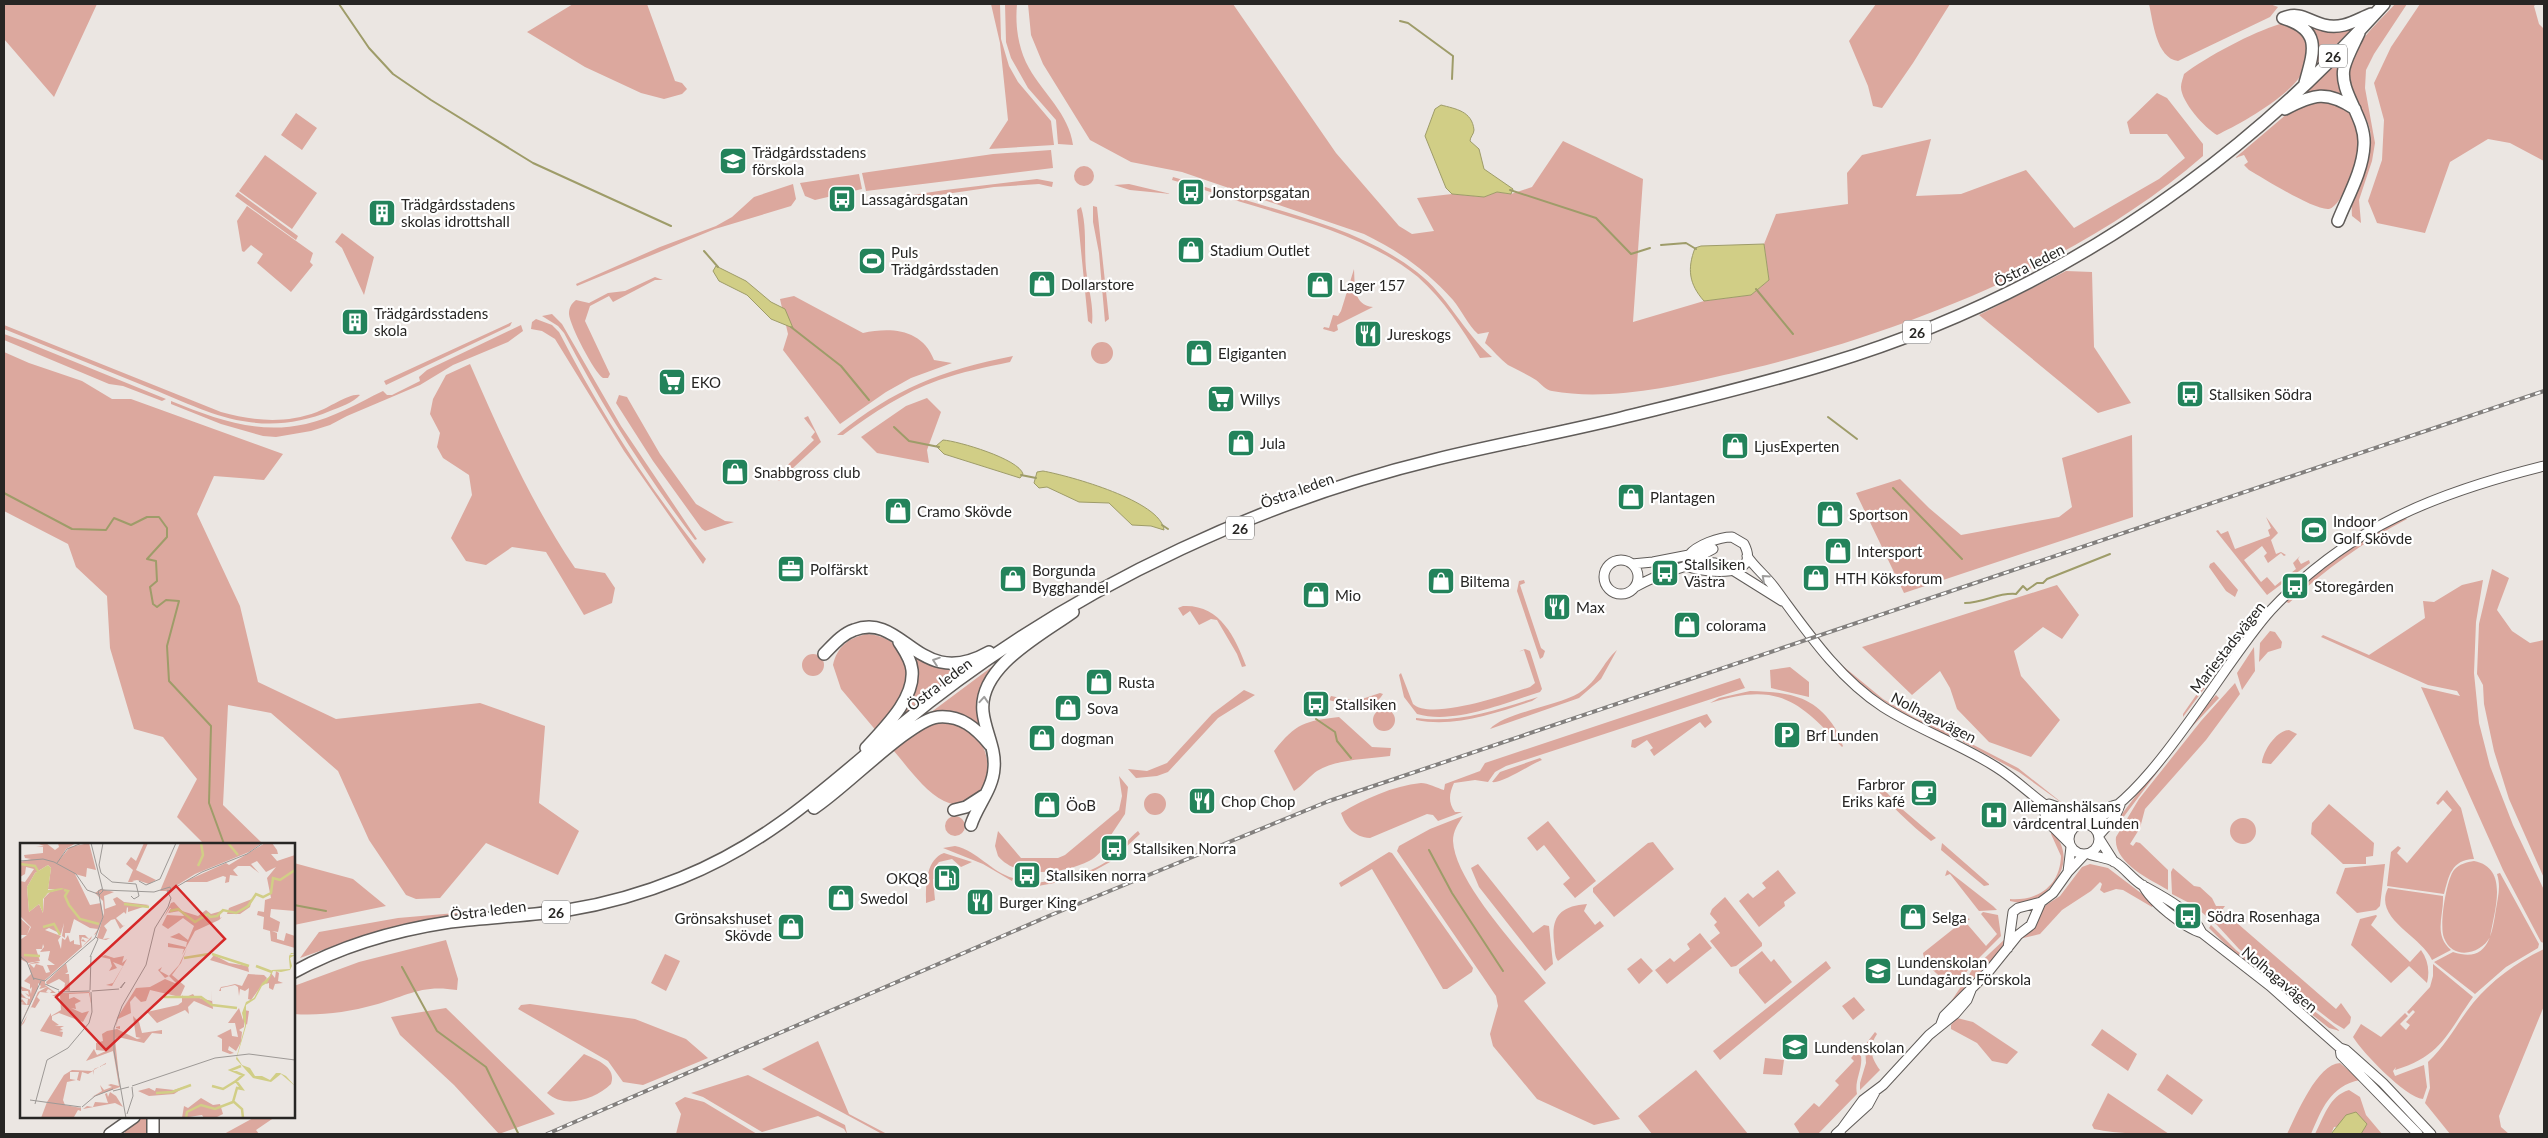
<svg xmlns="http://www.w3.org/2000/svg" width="2548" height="1138" font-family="Lato,sans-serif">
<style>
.green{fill:#dca89e}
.water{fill:#d1ce86;stroke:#9e9c69}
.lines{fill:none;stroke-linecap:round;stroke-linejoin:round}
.stream{stroke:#9e9c69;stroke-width:2}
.secondary-casing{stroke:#605c59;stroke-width:11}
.highway-casing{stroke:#605c59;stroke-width:14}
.secondary{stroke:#fff;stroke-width:9}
.highway{stroke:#fff;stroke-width:11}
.rail-casing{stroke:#83807e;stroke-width:4}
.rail{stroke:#fff;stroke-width:2;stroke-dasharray:5.5;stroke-linecap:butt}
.oneway{stroke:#9e9d9c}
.labels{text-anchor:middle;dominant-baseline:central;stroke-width:4.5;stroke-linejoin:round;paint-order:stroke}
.shield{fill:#fff;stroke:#686766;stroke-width:1}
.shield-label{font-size:14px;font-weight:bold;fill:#272624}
.poi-label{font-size:15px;fill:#272624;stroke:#fff;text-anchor:start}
.street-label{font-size:15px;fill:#272624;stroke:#fff}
.inset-river{fill:none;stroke:#d1ce86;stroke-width:2.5}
.inset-road{fill:none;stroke:#9d9996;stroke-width:1}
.view{fill:#d62828;fill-opacity:0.15;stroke:#d62828;stroke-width:2.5}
.inset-edge{fill:none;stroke:#272624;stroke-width:2.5}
</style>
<rect width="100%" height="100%" fill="#ebe6e2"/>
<path class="green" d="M 4,4 L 97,4 L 54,97 L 4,39 Z
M 573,4 L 647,4 L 675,81 L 682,83 L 687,89 L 682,94 L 664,99 L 641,93 L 585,67 L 527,32 Z
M 991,4 L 1000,4 L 1001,39 L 1009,66 L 1018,82 L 1051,121 L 1054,145 L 989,149 L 1008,120 L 1000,43 Z
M 1005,4 L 1017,4 C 1015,26 1018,48 1029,68 C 1043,93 1069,114 1073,145 L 1058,144 L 1056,120 L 1028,88 L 1011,58 L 1006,42 Z
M 1028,4 L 1233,4 L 1336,153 L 1399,226 L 1412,234 L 1434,231 L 1417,198 L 1452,194 L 1484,197 L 1497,192 L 1511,194 L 1532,187 L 1563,141 L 1643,179 L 1633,322 L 1704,301 L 1751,295 L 1769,280 L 1764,244 L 1776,214 L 1848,204 L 1847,173 L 1862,155 L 1931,139 L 1916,196 L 1961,194 L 2026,170 L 2074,228 L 2159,179 L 2185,158 L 2167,134 L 2130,134 L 2127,122 L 2157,93 L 2167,98 L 2203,144 L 2203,156 C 2076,267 1887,339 1724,375 C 1672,387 1606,401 1552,391 C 1546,390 1541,384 1536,380 C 1527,374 1517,370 1508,365 C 1500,359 1493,350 1485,343 L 1489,332 L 1478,334 C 1468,325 1462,311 1453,300 C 1427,271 1399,251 1364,234 L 1182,172 L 1131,162 L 1090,140 L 1043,64 L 1031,35 Z
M 1876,4 L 1950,4 L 1913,63 L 1882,108 L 1873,106 L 1868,86 L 1849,41 Z
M 2149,4 L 2270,4 L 2278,7 L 2270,17 L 2178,61 C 2156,58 2153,21 2149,4 Z
M 2395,4 L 2407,4 L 2374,54 L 2366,70 L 2365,88 L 2375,143 L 2372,161 L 2359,200 L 2361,223 L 2352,216 C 2349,190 2371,165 2371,139 C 2371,122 2361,111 2355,97 C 2335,57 2371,31 2395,4 Z
M 2420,4 L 2536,4 L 2534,6 L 2539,24 L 2544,29 L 2544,161 L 2510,143 L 2488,139 L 2450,162 L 2425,233 L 2377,223 L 2368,201 L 2382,160 L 2384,120 L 2374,83 L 2391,47 Z
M 2292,16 L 2353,28 L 2315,65 L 2317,57 Z
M 2280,24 L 2289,25 L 2308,38 C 2307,47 2308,57 2305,66 C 2299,92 2240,124 2217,135 C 2205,128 2181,102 2181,87 C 2181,83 2183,78 2184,74 C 2206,57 2253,32 2280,24 Z
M 2344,54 L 2347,98 L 2301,96 Z
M 2306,101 L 2339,102 C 2343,106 2350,110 2353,115 C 2357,121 2359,135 2360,141 C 2360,156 2343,206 2329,209 C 2315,211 2263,178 2249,170 L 2244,165 L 2248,162 L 2244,155 L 2235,158 L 2295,107 Z
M 296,113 L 317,128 L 302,150 L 281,135 Z
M 1051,150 L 1053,168 L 866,191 L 862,173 L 993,154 Z
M 265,155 L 317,193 L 292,229 L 239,191 Z
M1074 176a10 10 0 1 1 20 0a10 10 0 1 1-20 0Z
M 859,174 L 862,189 L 815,200 L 805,196 L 800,183 Z
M 1173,177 C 1196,183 1219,192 1242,199 C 1301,217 1367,233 1417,272 C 1448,296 1463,332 1492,357 L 1480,358 C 1462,329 1444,300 1418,277 C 1369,237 1300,220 1241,202 C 1218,195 1195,186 1172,180 Z
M 1037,179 L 1053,182 L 1052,187 L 1039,184 L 994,187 L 870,205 L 867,202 L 945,190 Z
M 793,184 L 796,199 L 791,206 L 715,229 L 577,286 L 576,284 L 660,247 L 716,226 L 732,217 L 754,197 Z
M 1129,184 L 1171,194 L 1130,190 L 1114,185 Z
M 238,192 L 298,236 L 296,240 L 235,196 Z
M 247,206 L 313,253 L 310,262 L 313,265 L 291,292 L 257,263 L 263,254 L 251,245 L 244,252 L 242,251 L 237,221 Z
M 1093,206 L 1097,207 L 1109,319 L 1105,322 L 1099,253 L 1093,222 Z
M 1081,207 C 1087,227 1084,248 1086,269 C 1088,288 1094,305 1092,324 L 1088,321 L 1077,210 Z
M 342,233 L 374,257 L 364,295 L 342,248 L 335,242 Z
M 1354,269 C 1355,286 1353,305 1373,307 L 1337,325 L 1338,330 L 1334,332 L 1323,329 L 1324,327 L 1329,328 L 1333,315 L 1338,316 L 1341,311 Z
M 2066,271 L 2092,272 L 2094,347 L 2131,403 L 2098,413 L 1979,315 Z
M 655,277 L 663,280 L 655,280 L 613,302 L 609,296 L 590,306 L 585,321 L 610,374 L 608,378 L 603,378 C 594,372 570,326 569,314 C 569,308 571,304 576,300 L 589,303 L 608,293 L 625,291 Z
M 794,296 L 863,333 C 891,327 922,329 934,360 L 952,363 L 911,378 L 886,392 L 840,424 L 783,350 L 788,334 L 780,299 Z
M 552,314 L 562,324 L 621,426 L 697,539 L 695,540 C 646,475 602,406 564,333 L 558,326 L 542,316 Z
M 536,319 L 552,325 L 559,332 C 600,412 649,488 706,559 L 703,564 L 624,451 L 555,339 L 542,331 L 531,329 L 532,322 Z
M 512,322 L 510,326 L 386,385 L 384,381 Z
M 4,325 L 221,412 C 253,421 285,424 317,412 C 329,408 349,393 360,395 C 353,403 340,407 330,411 C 304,422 276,426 249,422 C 215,418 183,401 152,389 C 103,369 53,349 4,329 Z
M 521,325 L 523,331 L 508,342 L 453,365 L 420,385 L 347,416 L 330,425 L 311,431 L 276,437 L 263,436 L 221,424 L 171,404 L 171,401 C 216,419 257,435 306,424 C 333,418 358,403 383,391 L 387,395 L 392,395 L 420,381 L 419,377 L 427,370 Z
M 4,334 L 26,342 L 166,399 L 162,401 L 123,386 L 109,384 L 4,340 Z
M1091 353a11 11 0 1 1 22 0a11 11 0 1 1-22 0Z
M 4,352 L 29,363 L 82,381 L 112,399 L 131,399 L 283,454 L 264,480 L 214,476 L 197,514 L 240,606 L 258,682 L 336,719 L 480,703 L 545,726 L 539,803 L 579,831 L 558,875 L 486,843 L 440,898 L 416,899 L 406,895 L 369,840 L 338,771 L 271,713 L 228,705 L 223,805 L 263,844 L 204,844 L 177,817 L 197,779 L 163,737 L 134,729 L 110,648 L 107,596 L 76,567 L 68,544 L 4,511 Z
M 1013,356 L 1010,362 C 986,367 962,372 939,380 C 904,392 873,413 843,435 L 837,435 C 894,389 942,370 1013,356 Z
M 470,364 C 500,433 532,505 575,568 L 605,573 L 615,588 L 612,603 L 584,615 L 546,552 L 512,547 L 486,565 L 466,561 L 451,538 L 472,495 L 469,475 L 443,458 L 437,447 L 440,433 L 430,414 L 433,399 L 446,375 Z
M 619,395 L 627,397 L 660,454 L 696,504 L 725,521 L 734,522 L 705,531 L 702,529 L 653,461 L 616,403 Z
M 927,398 L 941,412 L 927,450 L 929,463 L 877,453 L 861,437 L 906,406 Z
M 808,416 L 821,442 L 779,481 L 775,477 L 814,440 L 811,437 L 815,432 L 804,418 Z
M 2132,435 L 2133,517 L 1904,593 L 1856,493 L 1900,479 L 1929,508 L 1961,535 L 2059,517 L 2072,507 L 2062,458 Z
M 2266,517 L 2278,533 L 2271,540 L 2276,554 L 2281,552 L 2286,555 L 2284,556 L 2281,553 L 2268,563 L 2264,556 L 2267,553 L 2262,546 L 2244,560 L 2261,582 L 2267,577 L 2275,586 L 2296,569 L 2293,563 L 2300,556 L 2298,559 L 2301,564 L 2309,560 L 2310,563 L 2267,595 L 2216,531 L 2218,530 L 2221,534 L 2228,531 L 2235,549 L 2270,536 L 2268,530 L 2271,528 Z
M 2405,518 L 2407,519 C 2363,542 2326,569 2289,603 L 2286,602 C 2309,568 2369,536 2405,518 Z
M 2214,562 L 2238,590 L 2235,597 L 2226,591 L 2209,567 L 2210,564 Z
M 2492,569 L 2509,578 L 2497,610 L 2512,631 L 2530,643 L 2544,640 L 2544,878 L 2509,799 L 2494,751 L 2484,704 L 2483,685 L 2477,674 L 2479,624 Z
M 1524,580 L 1525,583 L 1520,585 L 1541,648 L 1545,651 L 1543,657 L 1540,659 L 1517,591 L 1519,581 Z
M 2483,580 L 2476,622 L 2474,673 L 2479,723 L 2490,766 L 2513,825 L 2544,890 L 2544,943 L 2541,942 L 2503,870 L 2421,687 L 2460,696 L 2457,691 L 2428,685 L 2321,637 L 2323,635 L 2369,655 L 2425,618 L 2423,601 L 2434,602 L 2462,585 Z
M 2057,585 L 2079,615 L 2062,639 L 2043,627 L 2014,651 L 2021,676 L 2060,720 L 2031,757 L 1989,742 L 1957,709 L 1950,688 L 1940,671 L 1912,695 L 1862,647 Z
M 1183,606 C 1219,604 1235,636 1246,666 L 1242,667 L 1237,654 L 1217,620 L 1211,619 L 1199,625 L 1190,611 L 1183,616 L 1178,608 Z
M 2256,609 L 2258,611 L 2254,622 L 2183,717 L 2183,714 Z
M 2270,631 L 2275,632 L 2282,642 L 2281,648 L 2268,652 L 2259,662 L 2260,643 Z
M 867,634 C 897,636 915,660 905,690 C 901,705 887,720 878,733 L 841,689 L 833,665 C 837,647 848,638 867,634 Z
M 2254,647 L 2255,671 L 2242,690 L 2237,673 Z
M 1525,649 L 1530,651 L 1542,689 L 1540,692 C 1505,703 1454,725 1417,714 L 1404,697 L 1399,675 L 1401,673 L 1413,704 C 1431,721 1508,694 1530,687 L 1535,683 L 1524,650 L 1518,652 Z
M 1617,650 L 1601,679 L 1579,698 L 1490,729 C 1504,713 1557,706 1579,693 C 1599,680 1602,663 1617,650 Z
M 911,652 L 971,664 L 897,724 L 894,721 L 904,706 Z
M802 665a11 11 0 1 1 22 0a11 11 0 1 1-22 0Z
M 1001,660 L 990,674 L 985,730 L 926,716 Z
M 1838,662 L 1883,699 L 1915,718 L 1953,735 L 1951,737 C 1909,718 1870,697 1838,662 Z
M 1790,667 L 1809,682 L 1809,697 L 1771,688 L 1770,670 Z
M 1740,678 L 1745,688 L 1506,766 L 1495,772 L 1488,782 L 1475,780 L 1454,783 C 1449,794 1448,802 1455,812 L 1462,812 L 1438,821 L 1433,815 L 1427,814 L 1370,838 C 1354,837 1346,827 1341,813 C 1364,799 1393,786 1421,783 C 1428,783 1437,788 1444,790 L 1445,784 L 1480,771 L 1485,763 Z
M 2235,683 L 2240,694 L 2206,740 L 2145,809 L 2140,828 L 2130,844 L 2133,846 L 2136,842 L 2140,843 L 2168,870 L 2168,890 C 2150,879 2113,863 2116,837 L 2139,799 L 2201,721 Z
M 1244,690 L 1255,695 L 1218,718 L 1168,772 L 1157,776 L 1136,778 L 1128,769 L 1147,771 L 1167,763 L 1212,714 Z
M 1750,691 C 1787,692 1814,695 1835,728 C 1838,734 1840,740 1843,746 L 1842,747 C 1798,699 1776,682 1710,703 L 1719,698 Z
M 1380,693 L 1383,694 C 1371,714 1347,705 1329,700 L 1331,696 L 1356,701 Z
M 2216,695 L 2219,698 L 2189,730 L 2119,823 L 2115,823 L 2197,716 Z
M 1538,697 L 1532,701 C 1496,713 1455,728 1416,720 L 1416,718 C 1459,724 1498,709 1538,697 Z
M1373 720a11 11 0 1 1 22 0a11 11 0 1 1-22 0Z
M 1707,714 L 1712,722 L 1705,728 L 1700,722 L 1654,756 L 1650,750 L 1653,748 L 1647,740 L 1635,748 L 1631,747 L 1632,740 Z
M 1339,717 L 1372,747 L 1391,748 L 1390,756 C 1367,759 1337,759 1317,771 C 1312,774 1302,786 1294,791 L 1274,751 C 1296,723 1305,721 1339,717 Z
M 937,721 C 944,722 954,721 960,724 C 964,725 969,730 972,733 C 1004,759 982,820 944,801 C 924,791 908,767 893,750 L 904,738 Z
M 2289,730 L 2297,734 L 2271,764 L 2262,763 C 2263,751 2276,731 2289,730 Z
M 1962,739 L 2018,768 L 2066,806 L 2019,772 L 1963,742 Z
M 1540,758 L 1542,760 C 1529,765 1502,784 1492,782 L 1500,772 Z
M 1119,776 L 1128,787 L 1125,814 L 1107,841 L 1105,839 L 1102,841 L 1107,845 C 1101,851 1097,857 1089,861 C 1066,873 1017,880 998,856 L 995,846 L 998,831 L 1021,858 L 1058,858 L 1065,855 L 1119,810 L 1122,796 Z
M 1876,781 L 1902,809 L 1936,838 L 1931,841 C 1910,824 1890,805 1872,784 Z
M 2447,790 L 2461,808 L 2474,859 C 2451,860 2449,876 2444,894 L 2387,886 L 2391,852 L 2398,846 L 2401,848 L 2397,853 L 2407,863 L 2452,810 L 2443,800 L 2438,805 L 2436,803 Z
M1144 804a11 11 0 1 1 22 0a11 11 0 1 1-22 0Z
M 2329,804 L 2374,843 L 2373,856 L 2366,857 L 2366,864 L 2343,864 L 2311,834 L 2312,823 Z
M945 826a10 10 0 1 1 20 0a10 10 0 1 1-20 0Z
M 1463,816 C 1458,824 1453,831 1453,841 C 1455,882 1520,950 1546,983 L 1524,1001 L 1620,1119 L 1594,1125 L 1537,1099 L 1493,1046 L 1490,1034 L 1498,1006 L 1496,996 L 1397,851 L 1399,846 L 1430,829 Z
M2230 831a13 13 0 1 1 26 0a13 13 0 1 1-26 0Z
M 1548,821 L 1596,881 L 1575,898 L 1563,884 L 1570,878 L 1544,845 L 1537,851 L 1527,838 Z
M 2052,830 C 2075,858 2061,880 2036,901 L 2020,903 L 2010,901 L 2010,899 C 2038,901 2060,886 2061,856 L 2051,834 Z
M 1138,831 L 1140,834 L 1110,862 L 1092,872 L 1070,880 L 1033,887 L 1034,883 C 1062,880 1091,875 1114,856 C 1122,848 1129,838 1138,831 Z
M 1653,842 L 1674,869 L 1614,917 L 1593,892 L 1593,888 L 1648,843 Z
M 1942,843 L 1989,884 L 1989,885 L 1984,886 L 1941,850 Z
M 955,846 C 978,851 991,872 1013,878 L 1012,881 L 983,864 L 943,848 Z
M 1389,852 L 1392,853 L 1473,968 L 1472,972 L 1447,989 L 1443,989 L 1372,869 L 1341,887 L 1339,883 Z
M 944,853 L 972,862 L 961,867 L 952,859 L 939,862 L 935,867 L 935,879 L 933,879 L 935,900 L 926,903 C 926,887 925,860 944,853 Z
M 2474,861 C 2510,868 2494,911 2490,937 C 2481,954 2453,961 2444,938 C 2439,927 2446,880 2454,870 C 2459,864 2467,862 2474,861 Z
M 294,863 L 353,879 L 386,906 L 294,925 Z
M 1478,864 L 1533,933 L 1544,925 L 1549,926 L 1553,964 L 1545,971 L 1479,887 L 1471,868 Z
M 2090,864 L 2108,868 L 2154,903 L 2152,907 L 2123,890 L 2116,889 L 2104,893 L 2100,890 L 2102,884 L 2100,882 L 2091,891 L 2062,910 L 2040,934 L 2019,939 L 2034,928 L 2043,907 L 2060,896 L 2082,867 Z
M 2385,864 L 2380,906 L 2376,910 L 2357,913 L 2336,893 L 2345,868 Z
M 2173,868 L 2194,886 L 2200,887 L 2212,898 L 2216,906 L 2225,906 L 2222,910 L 2336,1009 L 2341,1003 L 2351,1017 L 2350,1023 L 2344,1029 L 2334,1023 L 2239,949 L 2217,925 L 2193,905 L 2172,894 L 2171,872 Z
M 1778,870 L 1796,893 L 1784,902 L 1785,906 L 1759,927 L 1739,901 L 1748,893 L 1753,898 L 1766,888 L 1762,883 Z
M 1947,870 L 1993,906 L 1997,910 L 1979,911 L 1950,874 L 1945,876 Z
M 2500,873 L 2539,944 L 2538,948 L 2506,967 L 2475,994 L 2434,962 L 2453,952 C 2488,964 2492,935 2496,909 C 2498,897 2501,886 2497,874 Z
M 2388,888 L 2443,896 C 2444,916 2433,934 2451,950 L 2432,960 C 2421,935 2373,919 2388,888 Z
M 1725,897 L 1762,943 L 1762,946 L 1736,966 L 1731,967 L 1710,941 L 1720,933 L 1714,925 L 1717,922 L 1710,914 L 1712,909 Z
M 1587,904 L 1584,911 L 1595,925 L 1600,921 L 1604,926 L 1558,961 C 1554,956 1555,948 1554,942 C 1551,916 1561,906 1587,904 Z
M 467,912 L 334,946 L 300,958 L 319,932 L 398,918 Z
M 1983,912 L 1998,915 L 2001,936 L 1970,967 L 1958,984 L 1954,986 C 1943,981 1924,964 1923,953 L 1967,918 L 1970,919 L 1966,922 L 1968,925 L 1986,946 L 1997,934 L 1981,914 Z
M 2376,915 L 2377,916 L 2371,925 L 2410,962 L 2421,950 C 2428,960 2430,971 2427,983 L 2409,966 L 2391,983 L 2351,945 L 2360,919 Z
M 2211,925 L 2236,950 L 2340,1031 L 2329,1028 L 2235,954 L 2209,928 Z
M 1700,933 L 1712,948 L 1667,984 L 1655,970 L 1670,958 L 1674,962 L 1690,949 L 1687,944 Z
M 2006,938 L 1998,957 L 1952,1005 L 1950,1003 L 1972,970 Z
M 446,940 L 458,979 L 457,990 C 421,984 407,996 374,1005 C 349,1012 320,1016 294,1014 L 294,986 L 359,962 Z
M 2544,949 L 2544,1006 L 2499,1116 L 2501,1127 L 2509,1134 L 2450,1134 L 2425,1103 L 2430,1088 L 2428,1062 C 2448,1043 2457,1023 2473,1003 C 2492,980 2518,961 2544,949 Z
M 1762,951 L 1771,962 L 1774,959 L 1792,982 L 1765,1004 L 1739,973 L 1739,969 Z
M 665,954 L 680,961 L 666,991 L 651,983 Z
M 1641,958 L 1653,971 L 1639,984 L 1627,969 Z
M 1826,961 L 1831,968 L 1720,1060 L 1713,1051 Z
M 2433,964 L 2473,997 C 2447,1033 2442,1056 2395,1070 L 2396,1067 L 2393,1071 L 2395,1076 L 2424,1065 L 2427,1087 L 2423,1099 C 2405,1097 2363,1053 2353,1037 L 2361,1024 L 2381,1037 L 2405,1013 L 2408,1016 L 2400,1024 L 2406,1030 L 2410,1025 L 2406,1022 L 2415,1012 L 2413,1010 L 2409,1014 L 2407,1012 L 2430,987 L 2433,976 Z
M 1854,997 L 1865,1010 L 1853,1020 L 1842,1006 Z
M 530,1004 L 635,1019 L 686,1039 L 708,1058 L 643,1085 L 623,1082 L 608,1061 L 518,1009 L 521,1005 Z
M 446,1008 L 555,1114 L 499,1134 L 454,1085 L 400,1035 L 391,1017 Z
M 1957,1018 L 1973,1022 L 2018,1052 L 2007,1064 L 1992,1061 L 1977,1043 L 1951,1029 L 1951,1025 Z
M 2102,1029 L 2137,1054 L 2128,1071 L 2091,1045 Z
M 1875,1032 L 1877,1034 C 1868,1047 1871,1058 1880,1070 L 1860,1090 L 1860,1083 L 1866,1063 L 1865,1045 Z
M 818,1041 L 849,1114 L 887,1134 L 882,1134 L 762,1069 Z
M 1856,1052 L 1861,1056 C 1863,1069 1854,1080 1857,1094 L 1818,1134 L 1800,1134 L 1794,1124 L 1814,1103 L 1819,1107 L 1839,1085 L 1835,1081 L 1854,1061 L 1851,1058 Z
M 584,1054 C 597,1060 617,1067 611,1084 C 594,1100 565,1109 547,1093 Z
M 1765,1058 L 1784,1060 L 1782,1075 L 1763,1074 Z
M 2340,1063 L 2360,1080 C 2330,1086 2322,1109 2311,1134 L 2287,1134 C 2297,1114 2317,1064 2340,1063 Z
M 1696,1070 L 1748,1134 L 1652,1134 L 1638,1116 Z
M 2167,1074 L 2203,1100 L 2192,1115 L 2157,1090 Z
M 748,1075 L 845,1125 L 847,1134 L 844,1129 L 818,1116 L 762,1132 L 703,1097 L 691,1093 Z
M 2349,1090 L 2360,1097 L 2366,1115 L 2382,1134 L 2361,1134 L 2367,1124 L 2334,1127 L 2331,1134 L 2315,1134 C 2324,1117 2329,1096 2349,1090 Z
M 2108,1093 L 2169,1134 C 2144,1134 2119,1134 2094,1129 L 2092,1125 Z
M 685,1097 L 704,1102 L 757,1134 L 676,1134 L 681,1114 L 675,1103 Z
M 139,1117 L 150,1117 L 150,1134 L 125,1133 L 124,1130 Z
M 255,1117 L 275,1117 L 256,1130 L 259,1134 L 224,1134 Z"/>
<path class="water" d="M 1441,105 C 1456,109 1472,111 1474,130 C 1474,134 1470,137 1470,141 L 1479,149 L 1484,169 L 1513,189 L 1511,194 L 1497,192 L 1484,197 L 1452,194 L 1446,188 L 1425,136 L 1435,109 Z
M 1764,244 L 1769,280 L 1751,295 L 1704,301 C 1689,284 1687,269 1695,248 L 1701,246 Z
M 716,266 L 746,281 L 771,302 L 785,309 L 793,328 L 771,319 L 747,295 L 719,281 L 713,271 Z
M 943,440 C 958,441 1019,459 1023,474 L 1020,478 L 944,454 L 936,446 Z
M 1043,471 C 1070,476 1161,501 1164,530 L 1151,526 L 1132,525 L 1109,503 L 1079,502 L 1047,487 L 1039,488 L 1034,483 L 1037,472 Z
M 2356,1112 L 2367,1124 L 2361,1134 L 2331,1134 L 2346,1115 Z"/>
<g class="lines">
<path class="stream" d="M 339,4 L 369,48 L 393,74 L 431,100 L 533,163 L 671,226
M 1400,21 L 1408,23 L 1453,56 L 1452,79
M 1510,190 L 1596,218 L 1631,254 L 1650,248
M 1661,245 L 1686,243 L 1696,249
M 704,251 L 718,267
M 1756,289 L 1793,334
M 791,327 L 841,366 L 869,400
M 1828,417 L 1857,439
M 894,427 L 909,441 L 939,447
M 1021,475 L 1036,478
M 1893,488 L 1962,559
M 4,493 L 72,529 L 106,530 L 114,518 L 131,525 L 147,517 L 159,517 L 167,528 L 167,537 L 147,559 L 156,561 L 157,581 L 150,587 L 153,604 L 157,607 L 166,600 L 179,601 L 167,646 L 169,681 L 211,726 L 209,803 L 224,844
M 1162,525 L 1168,529
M 1965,603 C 1984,603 1998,592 2016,594 L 2023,586 L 2027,590 L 2037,583 L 2043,583 L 2047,579 L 2110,554
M 1316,719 L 1335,732 L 1337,741 L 1351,758
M 1429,850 L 1452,893 L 1503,971
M 294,905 L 326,911
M 402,967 L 437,1031 L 486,1067 L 518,1133"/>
<g class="secondary-casing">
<path id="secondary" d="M 1689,555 C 1697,545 1719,537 1732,537 L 1744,544 C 1762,579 1707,573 1689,567
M 1747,556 C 1755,568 1766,576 1774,587 C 1806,630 1837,677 1883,707 C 1919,730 1960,744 1996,767 C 2025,785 2048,814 2080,824
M1604 577a17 17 0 1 1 34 0a17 17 0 1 1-34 0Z
M 1632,564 L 1653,562 L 1689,555 L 1700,556 L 1713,549
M 1734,571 L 1782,601
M 1635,587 C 1655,576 1694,560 1715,563
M 2042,803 L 2047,821 L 2069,843
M 2049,804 C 2060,807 2074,816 2082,817 C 2093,818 2106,807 2116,805
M 2048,810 L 2069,839
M2069 839a15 15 0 1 1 30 0a15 15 0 1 1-30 0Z
M 2085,824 C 2146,807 2224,661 2271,610 C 2349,527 2436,493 2544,466
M 2099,835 L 2115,817 L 2120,805
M 2100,840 L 2114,862
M 2089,854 C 2097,857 2108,858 2115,862 C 2125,868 2132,879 2142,885 C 2162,896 2192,911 2202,933
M 2068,872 L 2071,847
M 2143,885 C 2150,901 2185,928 2202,933 L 2270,986 L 2340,1048 L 2346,1050 L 2383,1083 L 2431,1134
M 2008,948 L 2013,912 L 2018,908 L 2041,902 L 2053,893 L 2068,872 L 2084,855
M 1941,1024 L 1944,1016 L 1989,971 L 2018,935 L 2031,925 L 2041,902
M 2340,1048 L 2341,1055 L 2418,1134
M 1841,1130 L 1863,1100 L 1883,1085 L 1929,1035 L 1955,1014 L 1967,1000 L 1971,990
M 1836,1134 L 1868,1105 L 1875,1092"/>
</g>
<g class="highway-casing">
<path id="highway" d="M 2283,18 C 2300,11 2308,21 2324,25 C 2342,30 2356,20 2371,14
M 2283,18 C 2322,30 2314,51 2305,83
M 2285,109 C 2313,94 2327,90 2355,109
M 2338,221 C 2347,198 2363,171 2364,145 C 2366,117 2339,93 2344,68 C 2347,56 2354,44 2359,33
M 824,654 C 833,645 842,634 854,630 C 904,611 918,692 989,652
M 866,748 C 884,728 915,699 912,670 C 911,659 904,650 899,642
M 814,808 C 844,789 910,720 938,717 C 961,715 976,728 990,745
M 954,810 L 966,807 L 983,796
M 971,825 C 977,806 993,789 994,768 C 996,749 985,731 983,712 C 978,667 1041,635 1073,612
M 294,972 C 341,946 397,930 450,922 C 489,917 529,916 568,910 C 606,904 644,893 681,878 C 771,842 830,784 902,724 C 987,654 1082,595 1181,549 C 1262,511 1350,480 1437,459 C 1498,444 1560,433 1621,418 C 1690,401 1759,385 1827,364 C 2046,298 2231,174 2384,4
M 110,1134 L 134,1117
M 153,1134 L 153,1117"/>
</g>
<use href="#secondary" class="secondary"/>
<use href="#highway" class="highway"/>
<g class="rail-casing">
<path id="rail" d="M 547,1134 L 1051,915 L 1329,801 L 2544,391"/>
</g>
<use href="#rail" class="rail"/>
</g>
<defs><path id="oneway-chevron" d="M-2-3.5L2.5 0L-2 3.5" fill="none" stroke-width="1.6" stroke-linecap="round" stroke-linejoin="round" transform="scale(1.25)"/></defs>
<g class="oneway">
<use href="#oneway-chevron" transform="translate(1765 578) rotate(-138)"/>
<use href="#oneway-chevron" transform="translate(936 661) rotate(-161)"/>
<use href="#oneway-chevron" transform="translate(984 700) rotate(-86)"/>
</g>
<defs>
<g id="school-square" transform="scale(1.4375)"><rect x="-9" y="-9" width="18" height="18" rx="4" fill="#23835b" stroke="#fff"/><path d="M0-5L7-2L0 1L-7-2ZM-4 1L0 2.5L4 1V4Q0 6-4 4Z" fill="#fff"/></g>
<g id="bus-square" transform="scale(1.4375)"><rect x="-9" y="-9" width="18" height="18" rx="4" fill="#23835b" stroke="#fff"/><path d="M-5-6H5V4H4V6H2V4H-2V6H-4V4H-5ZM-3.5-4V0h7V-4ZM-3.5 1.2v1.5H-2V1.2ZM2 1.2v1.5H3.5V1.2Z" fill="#fff"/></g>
<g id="building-square" transform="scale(1.4375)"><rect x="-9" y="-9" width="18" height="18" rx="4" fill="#23835b" stroke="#fff"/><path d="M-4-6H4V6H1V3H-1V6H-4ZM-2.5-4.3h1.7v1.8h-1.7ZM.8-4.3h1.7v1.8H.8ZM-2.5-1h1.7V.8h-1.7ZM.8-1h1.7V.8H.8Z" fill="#fff"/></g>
<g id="shop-square" transform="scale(1.4375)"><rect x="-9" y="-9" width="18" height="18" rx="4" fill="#23835b" stroke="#fff"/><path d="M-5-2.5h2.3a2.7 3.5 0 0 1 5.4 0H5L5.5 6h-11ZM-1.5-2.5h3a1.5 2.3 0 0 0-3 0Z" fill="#fff"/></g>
<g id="stadium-square" transform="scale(1.4375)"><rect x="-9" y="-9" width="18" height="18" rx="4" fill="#23835b" stroke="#fff"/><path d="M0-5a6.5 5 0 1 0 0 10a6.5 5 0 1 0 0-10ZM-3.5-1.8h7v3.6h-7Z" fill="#fff"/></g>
<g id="restaurant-square" transform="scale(1.4375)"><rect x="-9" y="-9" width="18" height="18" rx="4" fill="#23835b" stroke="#fff"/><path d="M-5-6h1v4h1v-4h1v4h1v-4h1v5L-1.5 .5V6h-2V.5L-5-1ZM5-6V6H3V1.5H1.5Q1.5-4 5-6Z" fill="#fff"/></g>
<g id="supermarket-square" transform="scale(1.4375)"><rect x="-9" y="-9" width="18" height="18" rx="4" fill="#23835b" stroke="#fff"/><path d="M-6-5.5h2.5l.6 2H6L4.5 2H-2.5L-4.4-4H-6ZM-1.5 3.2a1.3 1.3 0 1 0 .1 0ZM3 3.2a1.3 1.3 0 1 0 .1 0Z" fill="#fff"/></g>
<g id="office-square" transform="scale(1.4375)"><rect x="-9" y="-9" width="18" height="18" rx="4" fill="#23835b" stroke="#fff"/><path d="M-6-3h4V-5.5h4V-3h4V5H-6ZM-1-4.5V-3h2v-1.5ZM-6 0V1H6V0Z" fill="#fff"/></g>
<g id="parking-square" transform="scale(1.4375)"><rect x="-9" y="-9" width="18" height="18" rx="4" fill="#23835b" stroke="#fff"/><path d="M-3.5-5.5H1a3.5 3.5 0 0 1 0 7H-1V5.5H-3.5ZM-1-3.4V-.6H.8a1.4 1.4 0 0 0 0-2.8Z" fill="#fff"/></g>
<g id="cafe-square" transform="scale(1.4375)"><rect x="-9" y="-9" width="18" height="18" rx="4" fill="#23835b" stroke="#fff"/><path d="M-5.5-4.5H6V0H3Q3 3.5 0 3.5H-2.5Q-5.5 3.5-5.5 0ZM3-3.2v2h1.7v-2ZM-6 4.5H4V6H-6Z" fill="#fff"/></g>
<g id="hospital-square" transform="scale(1.4375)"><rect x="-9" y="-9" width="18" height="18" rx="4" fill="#23835b" stroke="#fff"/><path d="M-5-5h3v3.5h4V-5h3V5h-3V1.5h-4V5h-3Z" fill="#fff"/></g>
<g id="fuel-square" transform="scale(1.4375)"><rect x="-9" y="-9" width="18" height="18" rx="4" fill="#23835b" stroke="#fff"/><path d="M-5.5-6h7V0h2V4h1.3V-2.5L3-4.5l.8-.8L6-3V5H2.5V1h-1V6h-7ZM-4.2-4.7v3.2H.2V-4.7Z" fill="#fff"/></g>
</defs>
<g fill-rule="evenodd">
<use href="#school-square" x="733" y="161"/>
<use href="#bus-square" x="1191" y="192"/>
<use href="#bus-square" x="842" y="199"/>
<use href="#building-square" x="382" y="213"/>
<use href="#shop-square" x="1191" y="250"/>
<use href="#stadium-square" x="872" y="261"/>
<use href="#shop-square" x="1042" y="284"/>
<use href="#shop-square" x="1320" y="285"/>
<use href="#building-square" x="355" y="322"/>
<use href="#restaurant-square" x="1368" y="334"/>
<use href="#shop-square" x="1199" y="353"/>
<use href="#supermarket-square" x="672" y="382"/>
<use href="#bus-square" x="2190" y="394"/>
<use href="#supermarket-square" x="1221" y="399"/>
<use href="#shop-square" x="1241" y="443"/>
<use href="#shop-square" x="1735" y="446"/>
<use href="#shop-square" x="735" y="472"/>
<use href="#shop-square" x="1631" y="497"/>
<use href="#shop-square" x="898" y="511"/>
<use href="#shop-square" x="1830" y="514"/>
<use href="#stadium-square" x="2314" y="530"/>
<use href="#shop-square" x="1838" y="551"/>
<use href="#office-square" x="791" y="569"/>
<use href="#bus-square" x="1665" y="573"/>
<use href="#shop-square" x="1816" y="578"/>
<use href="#shop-square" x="1013" y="579"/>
<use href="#shop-square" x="1441" y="581"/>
<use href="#bus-square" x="2295" y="586"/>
<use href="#shop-square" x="1316" y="595"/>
<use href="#restaurant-square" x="1557" y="607"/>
<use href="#shop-square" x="1687" y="625"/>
<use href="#shop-square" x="1099" y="682"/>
<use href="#bus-square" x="1316" y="704"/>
<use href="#shop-square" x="1068" y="708"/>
<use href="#parking-square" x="1787" y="735"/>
<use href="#shop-square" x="1042" y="738"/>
<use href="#cafe-square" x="1924" y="793"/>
<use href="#restaurant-square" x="1202" y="801"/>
<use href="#shop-square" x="1047" y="805"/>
<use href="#hospital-square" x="1994" y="815"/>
<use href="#bus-square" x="1114" y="848"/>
<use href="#bus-square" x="1027" y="875"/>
<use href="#fuel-square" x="947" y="878"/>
<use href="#shop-square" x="841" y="898"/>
<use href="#restaurant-square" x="980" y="902"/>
<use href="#bus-square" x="2188" y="916"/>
<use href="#shop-square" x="1913" y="917"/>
<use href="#shop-square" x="791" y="927"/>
<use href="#school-square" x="1878" y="971"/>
<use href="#school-square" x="1795" y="1047"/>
</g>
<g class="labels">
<g class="shield">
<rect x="2319" y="44.5" width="28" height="23" rx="4"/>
<rect x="1903" y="320.5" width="28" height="23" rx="4"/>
<rect x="1226" y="516.5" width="28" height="23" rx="4"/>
<rect x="542" y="900.5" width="28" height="23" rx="4"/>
</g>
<g class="shield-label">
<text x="2333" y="56">26</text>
<text x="1917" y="332">26</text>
<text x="1240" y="528">26</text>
<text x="556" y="912">26</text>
</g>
<g class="poi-label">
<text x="752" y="152">Trädgårdsstadens<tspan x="752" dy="17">förskola</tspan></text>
<text x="1210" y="192">Jonstorpsgatan</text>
<text x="861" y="199">Lassagårdsgatan</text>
<text x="401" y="204">Trädgårdsstadens<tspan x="401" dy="17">skolas idrottshall</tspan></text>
<text x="1210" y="250">Stadium Outlet</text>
<text x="891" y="252">Puls<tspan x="891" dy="17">Trädgårdsstaden</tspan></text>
<text x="1061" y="284">Dollarstore</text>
<text x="1339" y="285">Lager 157</text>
<text x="374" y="313">Trädgårdsstadens<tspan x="374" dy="17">skola</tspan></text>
<text x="1387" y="334">Jureskogs</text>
<text x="1218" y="353">Elgiganten</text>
<text x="691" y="382">EKO</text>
<text x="2209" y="394">Stallsiken Södra</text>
<text x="1240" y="399">Willys</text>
<text x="1260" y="443">Jula</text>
<text x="1754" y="446">LjusExperten</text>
<text x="754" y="472">Snabbgross club</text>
<text x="1650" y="497">Plantagen</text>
<text x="917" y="511">Cramo Skövde</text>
<text x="1849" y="514">Sportson</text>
<text x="2333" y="521">Indoor<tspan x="2333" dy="17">Golf Skövde</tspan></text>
<text x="1857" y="551">Intersport</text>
<text x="1684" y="564">Stallsiken<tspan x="1684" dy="17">Västra</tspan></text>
<text x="810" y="569">Polfärskt</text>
<text x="1032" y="570">Borgunda<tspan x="1032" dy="17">Bygghandel</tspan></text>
<text x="1835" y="578">HTH Köksforum</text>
<text x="1460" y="581">Biltema</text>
<text x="2314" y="586">Storegården</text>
<text x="1335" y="595">Mio</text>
<text x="1576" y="607">Max</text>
<text x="1706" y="625">colorama</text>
<text x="1118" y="682">Rusta</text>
<text x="1335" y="704">Stallsiken</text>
<text x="1087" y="708">Sova</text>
<text x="1806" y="735">Brf Lunden</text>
<text x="1061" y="738">dogman</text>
<text x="1905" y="784" text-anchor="end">Farbror<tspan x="1905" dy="17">Eriks kafé</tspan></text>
<text x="1221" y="801">Chop Chop</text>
<text x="1066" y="805">ÖoB</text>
<text x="2013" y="806">Allemanshälsans<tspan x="2013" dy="17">vårdcentral Lunden</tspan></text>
<text x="1133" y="848">Stallsiken Norra</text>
<text x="1046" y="875">Stallsiken norra</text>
<text x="928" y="878" text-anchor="end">OKQ8</text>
<text x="860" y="898">Swedol</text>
<text x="999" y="902">Burger King</text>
<text x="2207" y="916">Södra Rosenhaga</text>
<text x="1932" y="917">Selga</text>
<text x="772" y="918" text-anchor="end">Grönsakshuset<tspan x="772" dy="17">Skövde</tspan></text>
<text x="1897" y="962">Lundenskolan<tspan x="1897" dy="17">Lundagårds Förskola</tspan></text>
<text x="1814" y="1047">Lundenskolan</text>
</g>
<g class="street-label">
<text transform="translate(2029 265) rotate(-27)">Östra leden</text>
<text transform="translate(1297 490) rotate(-20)">Östra leden</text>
<text transform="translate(2227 647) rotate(-52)">Mariestadsvägen</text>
<text transform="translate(939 684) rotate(-37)">Östra leden</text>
<text transform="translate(1934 717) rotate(27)">Nolhagavägen</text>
<text transform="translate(488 910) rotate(-7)">Östra leden</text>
<text transform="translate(2280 979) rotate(40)">Nolhagavägen</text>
</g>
</g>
<g transform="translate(20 843)">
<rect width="275" height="275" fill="#ebe6e2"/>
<path d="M 16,0 L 26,0 L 35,7 L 39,4 L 38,0 L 56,0 L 46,6 L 40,16 L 50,4 L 69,0 L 76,27 L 67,25 L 66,34 L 55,31 L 70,62 L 81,60 L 83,73 L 79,86 L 76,91 L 74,92 L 78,86 L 70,85 L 54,76 L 50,90 L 45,90 L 45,95 L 42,93 L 44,80 L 41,91 L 29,85 L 25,87 L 41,93 L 38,97 L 41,106 L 42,95 L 45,97 L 48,92 L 50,99 L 54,97 L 54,101 L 60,102 L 59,92 L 65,92 L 69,96 L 62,94 L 61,98 L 63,96 L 66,99 L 61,98 L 62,104 L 72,93 L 71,96 L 25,137 L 25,142 L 36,150 L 30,150 L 32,148 L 28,146 L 26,149 L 29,150 L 20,149 L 17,154 L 20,157 L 15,165 L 11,164 L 4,180 L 0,184 L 7,173 L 18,149 L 27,144 L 19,146 L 21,143 L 18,140 L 18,145 L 0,182 L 9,162 L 6,162 L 0,161 L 4,160 L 0,159 L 2,156 L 7,162 L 8,156 L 0,154 L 0,149 L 6,155 L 10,156 L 10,153 L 9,154 L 5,150 L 9,152 L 8,148 L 2,148 L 0,143 L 10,147 L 11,151 L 12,144 L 10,146 L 10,141 L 4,138 L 11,131 L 9,121 L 15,119 L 18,119 L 20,120 L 10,121 L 14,125 L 16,121 L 23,123 L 26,130 L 30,129 L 27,122 L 35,122 L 28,117 L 30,108 L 20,109 L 24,104 L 23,101 L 22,106 L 16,106 L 20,118 L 8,120 L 0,116 L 0,97 L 7,92 L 0,92 L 1,76 L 10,84 L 7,92 L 11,84 L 0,73 L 0,38 L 5,39 L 14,26 L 6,24 L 5,31 L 0,34 L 0,19 L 11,16 L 5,15 L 4,12 L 23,10 L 23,4 L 16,4 L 24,3 ZM 28,22 L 31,25 L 28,46 L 41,46 L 30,49 L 24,55 L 23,70 L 19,61 L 9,69 L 7,44 L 15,30 ZM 124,0 L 128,0 L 116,27 L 136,37 L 129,41 L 117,37 L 112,38 L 114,39 L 98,39 L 108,39 L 113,27 L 106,21 L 111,14 L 116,18 ZM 160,0 L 242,0 L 229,9 L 175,31 L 148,48 L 140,48 ZM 245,0 L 252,0 L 257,7 L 258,11 L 251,11 L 257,18 L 275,12 L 275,79 L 275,68 L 251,66 L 250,74 L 260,79 L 258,89 L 252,88 L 257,90 L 257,96 L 264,98 L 266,90 L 275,93 L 275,105 L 251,98 L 250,88 L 243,86 L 244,74 L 237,72 L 238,68 L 244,69 L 245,57 L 251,55 L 247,35 L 256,24 L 246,29 L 237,18 L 231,21 L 239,30 L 230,23 L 218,23 L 213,27 L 218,33 L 210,32 L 209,39 L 205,40 L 206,34 L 203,33 L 187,39 L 164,39 L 206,20 L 209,22 ZM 81,46 L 94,49 L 84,53 L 85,66 L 96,62 L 93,56 L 97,54 L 104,59 L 129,62 L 108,69 L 108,65 L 107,64 L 106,71 L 104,69 L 96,75 L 103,83 L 105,82 L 100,86 L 95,76 L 91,77 L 84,83 L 87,87 L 83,96 L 90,95 L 86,97 L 81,96 L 82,92 L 81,96 L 77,95 L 84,70 L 83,58 L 75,50 ZM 232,56 L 230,64 L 220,71 L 207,71 L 209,65 ZM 154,59 L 162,68 L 178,73 L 186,67 L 191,71 L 205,67 L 200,71 L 200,75 L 202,74 L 199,77 L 175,88 L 162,112 L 164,106 L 148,104 L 148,100 L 166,104 L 167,99 L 150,94 L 159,90 L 168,97 L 174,83 L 163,75 L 148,86 L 142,82 L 147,72 L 164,73 L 160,68 L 148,70 L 151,65 L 150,65 L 144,74 L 151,60 ZM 167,105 L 161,120 L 152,132 L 165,143 L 160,154 L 130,147 L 126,158 L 121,159 L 115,153 L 110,159 L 111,170 L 98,176 L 96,184 L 100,183 L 100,186 L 96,185 L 97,175 L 116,145 L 130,144 L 145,136 L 157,141 L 149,133 L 145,135 L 138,127 L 142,124 L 140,128 L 149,133 L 159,122 ZM 85,112 L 94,115 L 104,113 L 102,120 L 107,116 L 92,143 L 86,142 L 93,140 L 103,123 L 93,119 L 97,125 L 89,128 L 92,123 L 90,116 L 81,114 ZM 194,112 L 209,120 L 228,123 L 229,129 L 190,117 ZM 46,120 L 48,129 L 45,131 L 49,131 L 50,148 L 44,147 L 45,140 L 39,136 L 27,142 L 26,139 ZM 256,128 L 259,130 L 258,138 L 263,140 L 255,141 L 253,147 L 249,145 L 249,140 L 246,141 L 251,130 L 255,135 ZM 228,131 L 244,132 L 247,135 L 231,157 L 228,156 L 229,145 L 225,148 L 220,146 L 219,153 L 218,144 L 215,142 L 201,145 L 201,148 L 199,148 L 201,144 L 207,143 L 215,141 L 222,143 ZM 191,147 L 193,166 L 174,158 L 168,164 L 169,171 L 165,167 L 137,180 L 127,169 L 158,162 L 162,159 L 162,152 L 164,155 L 173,151 L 175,154 L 192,158 ZM 38,150 L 69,149 L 70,150 L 72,166 L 69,150 L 49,151 L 49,156 L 54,154 L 61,158 L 55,161 L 56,166 L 51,165 L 62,170 L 69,168 L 63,179 L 39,170 L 32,173 L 32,177 L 39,182 L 35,183 L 44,183 L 40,185 L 43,187 L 39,188 L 43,189 L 42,194 L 20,188 L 31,170 L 31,173 L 41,167 L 40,153 L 32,153 ZM 219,165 L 223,177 L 224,167 L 229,168 L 227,182 L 224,178 L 224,184 L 219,187 L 222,189 L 221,199 L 216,208 L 209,203 L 208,207 L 214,210 L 210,211 L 202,208 L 202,196 L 197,193 L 211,186 L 212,193 L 218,194 L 215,180 L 208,180 ZM 113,173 L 119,179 L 122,190 L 142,187 L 142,191 L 132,190 L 124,200 L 98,194 L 95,196 L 100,244 L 72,254 L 82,248 L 80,242 L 84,247 L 92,244 L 88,242 L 91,241 L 99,243 L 93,208 L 66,218 L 74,206 L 77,212 L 86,208 L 76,207 L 76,200 L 83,198 L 82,191 L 87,188 L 97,186 L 117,196 L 121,195 L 116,194 ZM 86,220 L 86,221 L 74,226 L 73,232 L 73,228 L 68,231 L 62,229 L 60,238 L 57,237 L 59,229 L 50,229 L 50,236 L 56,237 L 47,239 L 43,257 L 45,262 L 61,265 L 61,268 L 58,267 L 54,274 L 21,275 L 27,259 L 44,232 L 52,227 L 72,228 ZM 166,243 L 154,251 L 129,253 L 118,248 L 129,245 L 135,248 L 136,245 L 154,247 ZM 90,249 L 96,253 L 103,264 L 95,260 L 63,266 L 67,263 L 73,264 L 75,259 L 88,260 L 85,251 L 87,250 L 88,254 ZM 181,255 L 193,262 L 200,261 L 203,271 L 195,275 L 184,275 L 182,272 L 162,275 L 164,263 L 168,265 Z" fill="#dca89e" fill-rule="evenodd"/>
<path d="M 28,22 L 31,25 L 28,47 L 42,45 L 44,46 L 28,50 L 23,56 L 23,70 L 19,61 L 9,69 L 7,44 L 15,30 ZM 271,110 L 275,110 L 269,112 L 275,112 L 270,115 L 272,123 L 270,127 L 261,129 L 253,128 L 251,133 L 247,140 L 242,143 L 235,156 L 226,162 L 226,183 L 217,214 L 222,222 L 230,225 L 235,233 L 242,233 L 250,237 L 256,230 L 260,230 L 266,233 L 275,243 L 261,231 L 251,239 L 233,235 L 216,216 L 225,183 L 222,170 L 226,159 L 234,155 L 242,140 L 250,133 L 252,127 L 270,126 L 269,116 L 269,113 Z" fill="#d1ce86"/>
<path class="inset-river" d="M 208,0 L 218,12M 0,21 L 15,23 L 19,30M 178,23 L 183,12 L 181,0M 44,47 L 48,48 L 45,53 L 49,62 L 60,76 L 79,81M 104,61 L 129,64M 150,68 L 158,66 L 175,79 L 188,71 L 190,74 L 197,73 L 203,67 L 216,70 L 228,63 L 236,51 L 243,54 L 251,50 L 253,35 L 260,37 L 275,27M 23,84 L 34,81 L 40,92M 192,111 L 229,123M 4,112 L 20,113M 164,115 L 189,111M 236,123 L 252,129M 144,154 L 181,154 L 192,162 L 217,165M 192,243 L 203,246 L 216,238M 136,250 L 152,249 L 171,242M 214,259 L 222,266 L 223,275M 166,275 L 167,269 L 181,262 L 195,266 L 213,259 L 217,245 L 222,246 L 216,238 L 223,232 L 211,227 L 221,223"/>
<path class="inset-road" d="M 71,0 L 83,48 L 79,52 L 78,48 L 82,46M 83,0 L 79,22 L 81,30 L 92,39 L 116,41 L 119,53 L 114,56 L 111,53M 0,18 L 23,16 L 34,19 L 56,31 L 67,47 L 78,51M 37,20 L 47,6 L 62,0M 119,38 L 126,42 L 140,36 L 156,0M 83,47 L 134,49 L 150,44 L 151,47 L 147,48M 151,47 L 182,29 L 227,11 L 243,0M 0,113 L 7,119 L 14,137M 70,114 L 78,96 L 76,94M 13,135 L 25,138 L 75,95 L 83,74 L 79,52M 25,141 L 39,147M 100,145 L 105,139 L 101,145M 70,147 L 71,113M 72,148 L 99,146M 38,149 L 70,148M 0,183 L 21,138M 112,243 L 195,215 L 229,211 L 275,217M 93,248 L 109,244M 10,257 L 61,264M 15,261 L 27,217 L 48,205 L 69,180 L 72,169 L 71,149M 62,264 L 75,253 L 93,246M 107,271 L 113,253 L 112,244M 106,275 L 94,208 L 94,185 L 102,163 L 126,122 L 135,85 L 148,64 L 151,55 L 147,48"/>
<path class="view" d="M 156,43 L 205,96 L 86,207 L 36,154 Z"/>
<rect width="275" height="275" class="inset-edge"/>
</g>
<rect width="2548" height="1138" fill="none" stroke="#272624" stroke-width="10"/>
</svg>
